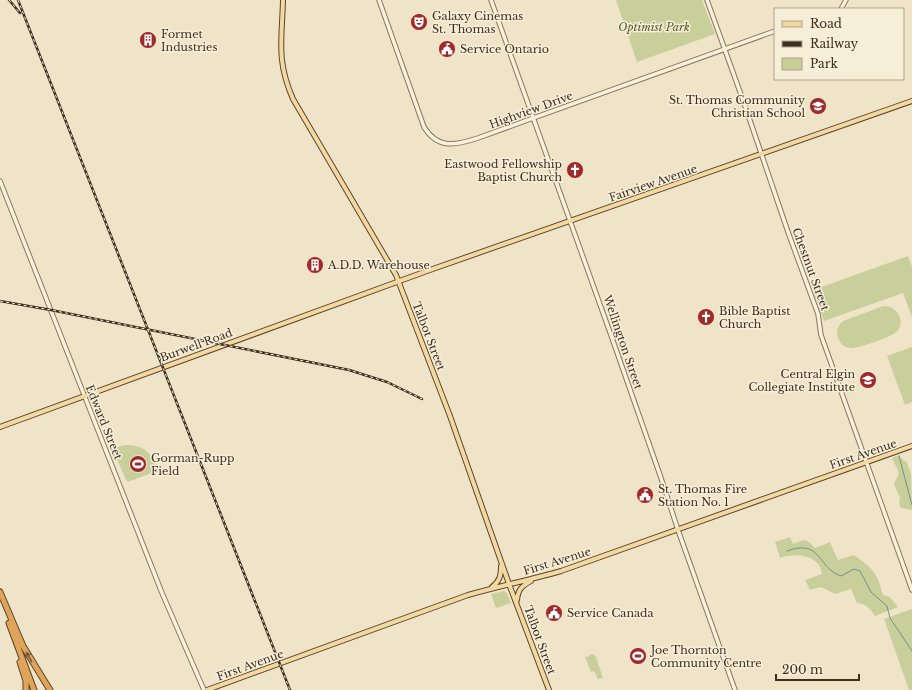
<svg xmlns="http://www.w3.org/2000/svg" width="912" height="690" font-family="'Libre Baskerville',serif">
<style>
.green{fill:#c9cf9b}
.lines{fill:none;stroke-linecap:round;stroke-linejoin:round}
.stream{stroke:#6f938a;stroke-width:1}
.minor-casing{stroke:#8d765c;stroke-width:5.5}
.major-casing{stroke:#5b4430;stroke-width:6}
.highway-casing{stroke:#5b4430;stroke-width:7}
.minor{stroke:#faf1dc;stroke-width:3.5}
.major{stroke:#f3d9a0;stroke-width:4}
.highway{stroke:#e0a458;stroke-width:5}
.rail-casing{stroke:#3d2e20;stroke-width:2.5}
.rail{stroke:#f7eed8;stroke-width:1;stroke-dasharray:3;stroke-linecap:butt}
.oneway{fill:#7e5d36}
.labels{text-anchor:middle;dominant-baseline:central;stroke-width:3;stroke-linejoin:round;paint-order:stroke}
.poi-label{font-size:11px;fill:#3d2e20;stroke:#f7eed8;text-anchor:start}
.park-label{font-size:11px;font-style:italic;fill:#4d5a26;stroke:#f7eed8}
.street-label{font-size:11px;fill:#3d2e20;stroke:#f7eed8}
</style>
<rect width="100%" height="100%" fill="#f0e4c8"/>
<path class="green" d="M 616,0 L 702,0 L 715,34 L 637,62 Z
M 908,256 L 912,267 L 912,317 L 903,293 L 824,321 L 813,290 Z
M 883,306 C 897,305 908,323 895,333 C 890,337 857,349 851,348 C 846,348 841,345 839,340 C 835,333 837,326 843,321 Z
M 912,347 L 912,402 L 905,405 L 887,356 Z
M 125,445 C 145,445 151,453 159,470 L 128,482 L 126,480 L 112,448 Z
M 899,455 L 904,461 L 906,461 L 911,473 L 912,510 L 901,508 L 899,504 L 900,498 L 894,484 L 899,473 L 892,458 Z
M 790,537 L 793,544 C 805,539 806,538 815,548 L 830,542 L 838,560 L 854,555 C 873,569 877,572 883,595 L 890,597 L 898,607 L 875,616 C 870,608 866,604 857,603 L 851,589 L 835,594 L 821,587 L 810,590 L 805,580 L 822,574 C 820,555 796,552 780,558 L 775,542 Z
M 504,591 L 507,593 L 511,603 L 496,608 L 491,594 Z
M 912,609 L 912,690 L 909,690 L 884,619 Z
M 591,654 L 593,654 L 596,657 L 603,678 L 598,679 L 594,671 L 591,672 L 585,657 L 589,656 Z"/>
<g class="lines">
<path class="stream" d="M 899,456 L 912,505
M 787,551 C 822,538 817,568 841,576 L 854,569 L 860,571 L 871,592 L 887,606 L 890,618 L 912,651"/>
<g class="minor-casing">
<path id="minor" d="M 379,0 L 424,127 C 438,150 457,145 478,138 L 775,31
M 491,0 L 612,338 L 660,475 L 678,530 L 735,690
M 707,0 L 744,103 L 788,232 L 818,314 L 821,335 L 912,590
M 841,9 L 846,0
M 0,181 L 162,593 L 204,690"/>
</g>
<g class="major-casing">
<path id="major" d="M 283,0 C 282,40 276,60 293,99 L 396,275 L 450,416 L 509,584 L 549,690
M 0,427 L 427,271 L 912,101
M 492,587 C 500,581 501,575 501,566
M 517,600 C 518,589 522,586 531,581
M 207,690 L 468,595 C 499,586 530,580 561,571 L 912,446"/>
</g>
<g class="highway-casing">
<path id="highway" d="M 0,592 L 23,646 L 50,690
M 9,623 L 34,690
M 20,662 L 26,681 L 26,690"/>
</g>
<use href="#minor" class="minor"/>
<use href="#major" class="major"/>
<use href="#highway" class="highway"/>
<g class="rail-casing">
<path id="rail" d="M 9,0 L 20,13
M 18,0 L 290,690
M 0,301 L 51,310 L 349,370 L 387,382 L 422,399"/>
</g>
<use href="#rail" class="rail"/>
</g>
<defs><path id="oneway-solid" d="M-6-.8H1V-3.2L6.5 0L1 3.2V.8H-6Z"/></defs>
<use class="oneway" href="#oneway-solid" transform="translate(29 657) rotate(-119)"/>
<defs>
<g id="theatre-disc" transform="scale(0.9)"><circle r="9.5" fill="#9e2a2b" stroke="#f7eed8"/><path d="M-5-5.5Q0-4 5-5.5V0Q5 5 0 6Q-5 5-5 0ZM-3.3-2.5H-1v1.5H-3.3ZM1-2.5H3.3v1.5H1ZM-2.8 1Q0 5.5 2.8 1Z" fill="#fff"/></g>
<g id="building-disc" transform="scale(0.9)"><circle r="9.5" fill="#9e2a2b" stroke="#f7eed8"/><path d="M-4-6H4V6H1V3H-1V6H-4ZM-2.5-4.3h1.7v1.8h-1.7ZM.8-4.3h1.7v1.8H.8ZM-2.5-1h1.7V.8h-1.7ZM.8-1h1.7V.8H.8Z" fill="#fff"/></g>
<g id="civic-disc" transform="scale(0.9)"><circle r="9.5" fill="#9e2a2b" stroke="#f7eed8"/><path d="M-.6-6.5H3V-4.5H.6V-3L4-1V1h2V6H-6V1h2V-1L-.6-3ZM-1.2 2.5V6h2.4V2.5Z" fill="#fff"/></g>
<g id="school-disc" transform="scale(0.9)"><circle r="9.5" fill="#9e2a2b" stroke="#f7eed8"/><path d="M0-5L7-2L0 1L-7-2ZM-4 1L0 2.5L4 1V4Q0 6-4 4Z" fill="#fff"/></g>
<g id="church-disc" transform="scale(0.9)"><circle r="9.5" fill="#9e2a2b" stroke="#f7eed8"/><path d="M-1.2-6h2.4v3.5h3.3v2.4h-3.3V6h-2.4V-.1h-3.3v-2.4h3.3Z" fill="#fff"/></g>
<g id="stadium-disc" transform="scale(0.9)"><circle r="9.5" fill="#9e2a2b" stroke="#f7eed8"/><path d="M0-5a6.5 5 0 1 0 0 10a6.5 5 0 1 0 0-10ZM-3.5-1.8h7v3.6h-7Z" fill="#fff"/></g>
</defs>
<g fill-rule="evenodd">
<use href="#theatre-disc" x="419" y="22"/>
<use href="#building-disc" x="148" y="40"/>
<use href="#civic-disc" x="447" y="49"/>
<use href="#school-disc" x="818" y="106"/>
<use href="#church-disc" x="575" y="170"/>
<use href="#building-disc" x="315" y="265"/>
<use href="#church-disc" x="706" y="317"/>
<use href="#school-disc" x="868" y="380"/>
<use href="#stadium-disc" x="138" y="464"/>
<use href="#civic-disc" x="645" y="495"/>
<use href="#civic-disc" x="554" y="613"/>
<use href="#stadium-disc" x="638" y="656"/>
</g>
<g class="labels">
<g class="poi-label">
<text x="432" y="16">Galaxy Cinemas<tspan x="432" dy="13">St. Thomas</tspan></text>
<text x="161" y="34">Formet<tspan x="161" dy="13">Industries</tspan></text>
<text x="460" y="49">Service Ontario</text>
<text x="805" y="100" text-anchor="end">St. Thomas Community<tspan x="805" dy="13">Christian School</tspan></text>
<text x="562" y="164" text-anchor="end">Eastwood Fellowship<tspan x="562" dy="13">Baptist Church</tspan></text>
<text x="328" y="265">A.D.D. Warehouse</text>
<text x="719" y="311">Bible Baptist<tspan x="719" dy="13">Church</tspan></text>
<text x="855" y="374" text-anchor="end">Central Elgin<tspan x="855" dy="13">Collegiate Institute</tspan></text>
<text x="151" y="458">Gorman-Rupp<tspan x="151" dy="13">Field</tspan></text>
<text x="658" y="489">St. Thomas Fire<tspan x="658" dy="13">Station No. 1</tspan></text>
<text x="567" y="613">Service Canada</text>
<text x="651" y="650">Joe Thornton<tspan x="651" dy="13">Community Centre</tspan></text>
</g>
<g class="park-label">
<text x="654" y="27">Optimist Park</text>
</g>
<g class="street-label">
<text transform="translate(531 110) rotate(-20)">Highview Drive</text>
<text transform="translate(653 183) rotate(-19)">Fairview Avenue</text>
<text transform="translate(811 269) rotate(70)">Chestnut Street</text>
<text transform="translate(429 336) rotate(69)">Talbot Street</text>
<text transform="translate(623 342) rotate(71)">Wellington Street</text>
<text transform="translate(196 345) rotate(-20)">Burwell Road</text>
<text transform="translate(104 422) rotate(68)">Edward Street</text>
<text transform="translate(863 454) rotate(-19)">First Avenue</text>
<text transform="translate(557 561) rotate(-17)">First Avenue</text>
<text transform="translate(540 640) rotate(70)">Talbot Street</text>
<text transform="translate(250 665) rotate(-20)">First Avenue</text>
</g>
</g>
<rect x="774" y="8" width="130" height="72" fill="#f7eed8" stroke="#ada18e"/>
<rect x="782" y="21" width="20" height="6" fill="#f3d9a0" stroke="#ada18e"/>
<text x="810" y="28" font-size="12" fill="#3d2e20">Road</text>
<rect x="782" y="41" width="20" height="6" fill="#3d2e20" stroke="#ada18e"/>
<text x="810" y="48" font-size="12" fill="#3d2e20">Railway</text>
<rect x="782" y="58" width="20" height="12" fill="#c9cf9b" stroke="#ada18e"/>
<text x="810" y="68" font-size="12" fill="#3d2e20">Park</text>
<path d="M776 674v6h83v-6" fill="none" stroke="#3d2e20" stroke-width="2"/>
<text x="782" y="674" font-size="12" fill="#3d2e20" stroke="#f7eed8" stroke-width="3" paint-order="stroke">200 m</text>
</svg>
